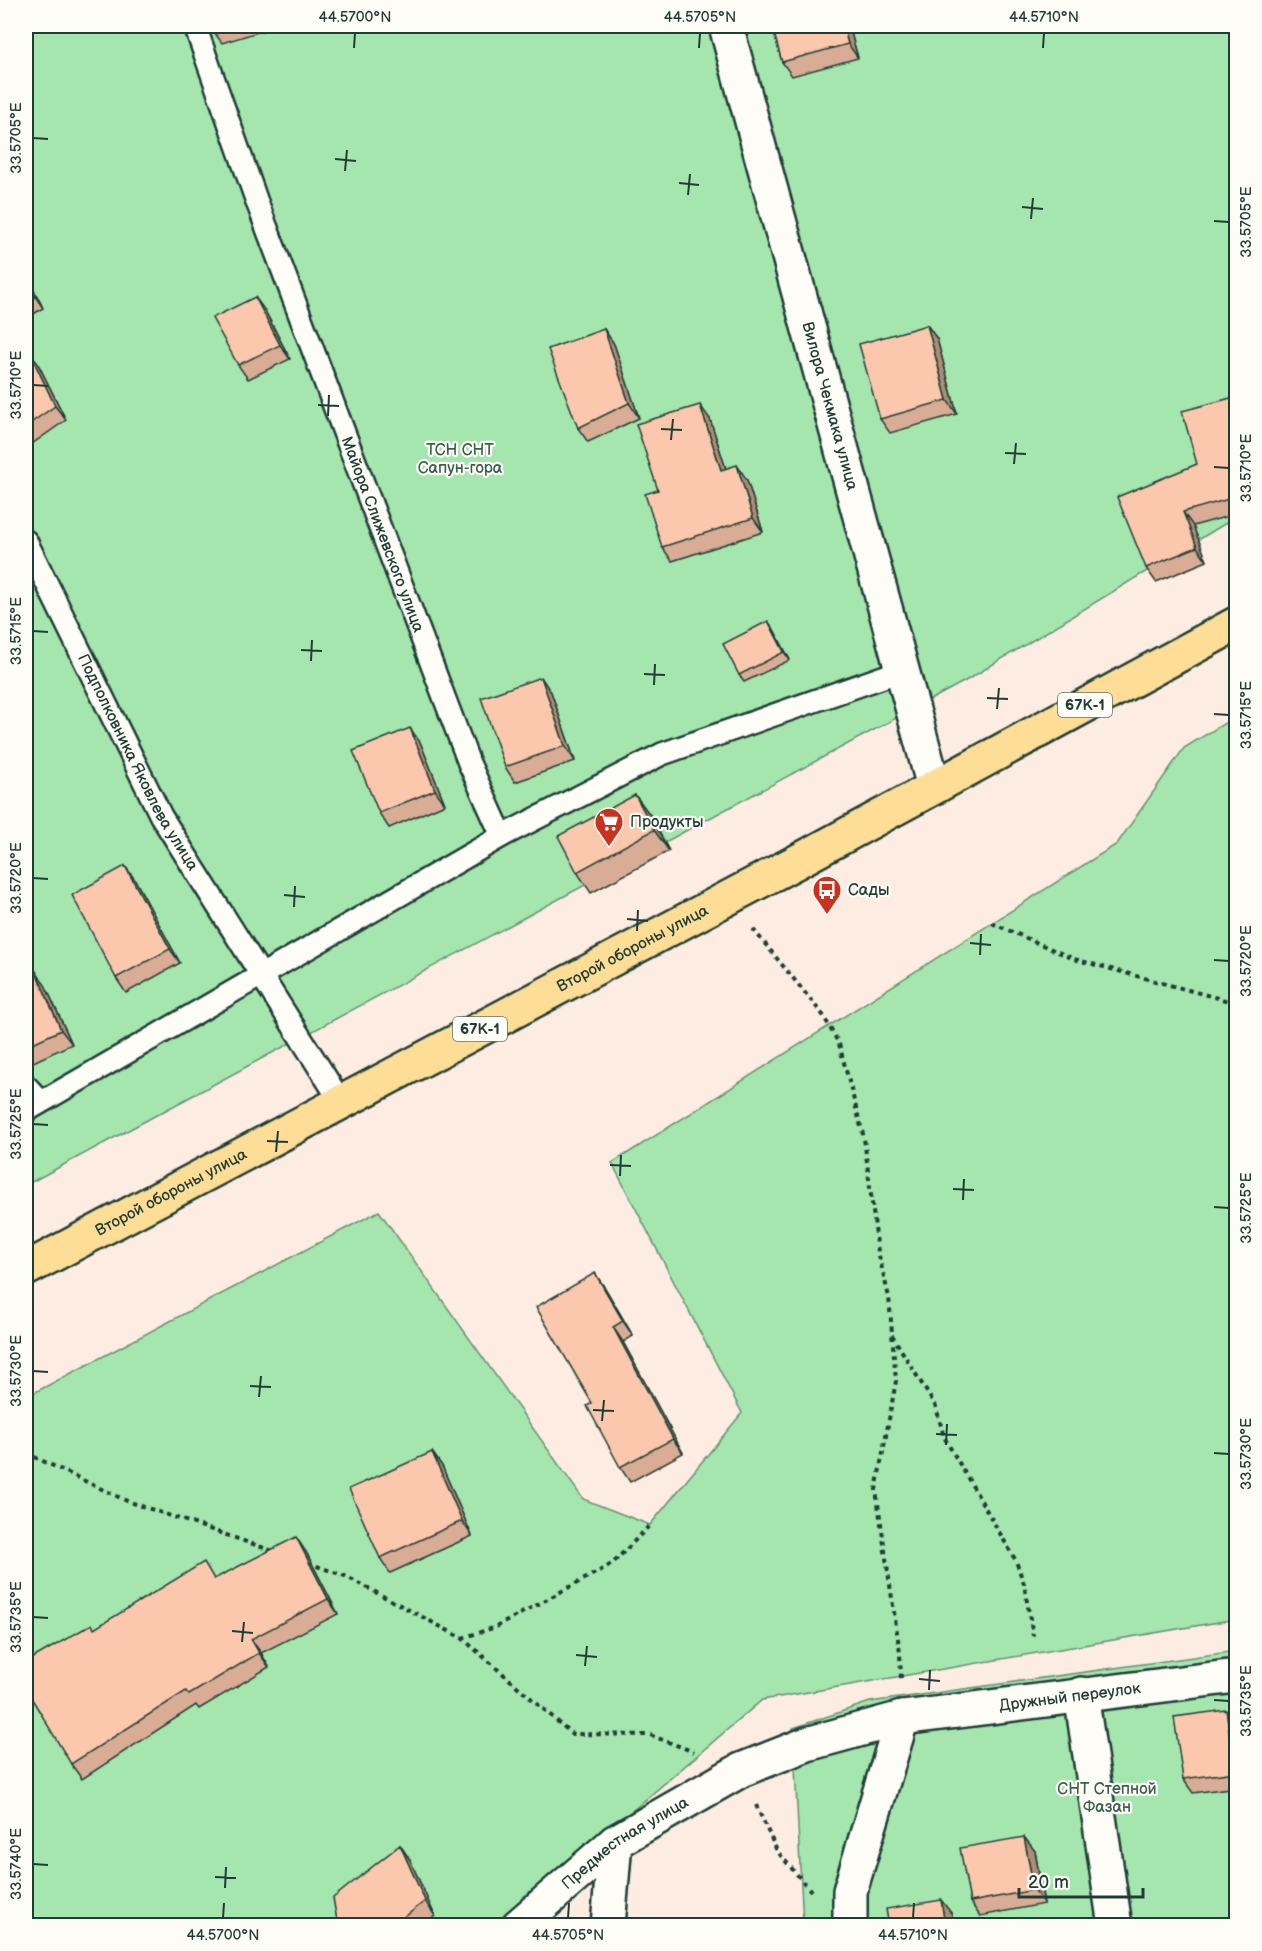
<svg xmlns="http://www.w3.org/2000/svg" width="1262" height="1951" font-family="'Balsamiq Sans',sans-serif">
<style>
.green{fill:#a5e5ae;stroke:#629171;stroke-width:1.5}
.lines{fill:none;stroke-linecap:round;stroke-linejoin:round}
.service-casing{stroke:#1f3d34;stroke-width:26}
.minor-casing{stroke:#1f3d34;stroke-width:38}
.primary-casing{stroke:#1f3d34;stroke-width:38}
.path{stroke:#1f3d34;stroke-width:4;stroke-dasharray:4.5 4.5;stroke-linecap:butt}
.service{stroke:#fdfcf7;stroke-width:21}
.minor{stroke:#fdfcf7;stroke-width:33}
.primary{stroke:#fedd96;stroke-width:33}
.wall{fill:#d9ac95;stroke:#1f3d34;stroke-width:1.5}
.shaded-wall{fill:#b08c79;stroke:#1f3d34;stroke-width:1.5}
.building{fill:#fcc8ad;stroke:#1f3d34;stroke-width:1.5}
.ticks{fill:none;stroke:#1f3d34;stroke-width:2}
.labels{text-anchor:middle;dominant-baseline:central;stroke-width:4.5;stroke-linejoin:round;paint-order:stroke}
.shield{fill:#fdfcf7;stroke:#62766e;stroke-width:1.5}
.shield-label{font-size:15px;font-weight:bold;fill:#1f3d34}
.street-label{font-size:16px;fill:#1f3d34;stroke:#fdfcf7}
.park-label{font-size:16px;fill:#3a5f4c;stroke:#fdfcf7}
.poi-label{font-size:16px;fill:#1f3d34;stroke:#fdfcf7;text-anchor:start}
.neatline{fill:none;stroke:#1f3d34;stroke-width:2}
.ticks-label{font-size:15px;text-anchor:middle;fill:#1f3d34}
</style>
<rect width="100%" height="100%" fill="#fdece1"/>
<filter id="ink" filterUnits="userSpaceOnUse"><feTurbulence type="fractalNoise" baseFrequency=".0167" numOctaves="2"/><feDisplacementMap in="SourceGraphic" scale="12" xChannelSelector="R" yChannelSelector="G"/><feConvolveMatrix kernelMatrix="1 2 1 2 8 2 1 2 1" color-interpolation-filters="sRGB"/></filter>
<g filter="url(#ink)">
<path class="green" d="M 26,26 L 1236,26 L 1236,517 L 967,680 L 26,1185 Z
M 1236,716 L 1236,1619 L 762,1700 L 499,1925 L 26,1926 L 26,1397 L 379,1211 L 583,1499 L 650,1525 L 742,1413 L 612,1163 L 1117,844 L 1184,748 Z
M 1236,1651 L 1236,1925 L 803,1925 L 793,1728 L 870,1702 Z"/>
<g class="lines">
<g class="service-casing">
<g id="service">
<path id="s1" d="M 195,26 L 257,202 L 469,763 L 502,836"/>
<path id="s2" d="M 26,541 L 161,816 L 341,1102"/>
<path d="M 26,1086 L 41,1102"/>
<path d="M 26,1111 L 502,836 L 662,754 L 903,670"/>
</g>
</g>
<g class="minor-casing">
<g id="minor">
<path id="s3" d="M 726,26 L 934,787"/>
<path d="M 1081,1694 L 1115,1926"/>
<path id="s4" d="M 518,1926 L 615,1842 L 741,1770 L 807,1744 L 902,1718 L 1236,1676"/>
<path d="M 608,1926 L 615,1842"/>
<path d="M 850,1926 L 850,1891 L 902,1718"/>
</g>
</g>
<g class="primary-casing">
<g id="primary">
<path id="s5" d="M 26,1269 L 798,861 L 1236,624"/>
</g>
</g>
<path class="path" d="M 992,923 L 1074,959 L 1236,1003
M 753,929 L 823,1015 L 839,1044 L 864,1138 L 878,1252 L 889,1297 L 896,1381 L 876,1490 L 900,1653 L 901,1681
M 892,1335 L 936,1407 L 944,1437 L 1016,1561 L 1024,1584 L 1033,1636
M 26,1453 L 127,1501 L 276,1552
M 308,1563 L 345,1576 L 462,1638 L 572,1734 L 650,1735 L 694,1752
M 462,1638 L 496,1627 L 612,1564 L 650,1525
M 756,1805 L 777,1851 L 811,1891"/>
<use href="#service" class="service"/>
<use href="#minor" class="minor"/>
<use href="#primary" class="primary"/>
</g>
<path class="wall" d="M 211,26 L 278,26 L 222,43 L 211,28 Z
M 772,26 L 849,26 L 858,58 L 792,76 L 782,62 Z
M 26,274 L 43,308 L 26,319 Z
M 265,311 L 290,359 L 248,379 L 238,365 Z
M 927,325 L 937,339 L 957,414 L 890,433 L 880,419 Z
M 604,329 L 614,344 L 639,418 L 588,442 L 578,428 Z
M 26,350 L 38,364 L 66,420 L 26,448 Z
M 1236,405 L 1236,514 L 1193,526 L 1207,561 L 1156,582 L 1146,568 L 1197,464 Z
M 710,419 L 726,469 L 747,480 L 763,532 L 672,561 L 662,547 L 658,490 Z
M 773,628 L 790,660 L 744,682 L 739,675 Z
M 551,692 L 575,761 L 515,782 L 505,767 Z
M 420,742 L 445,804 L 389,828 L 379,813 Z
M 635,795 L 650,815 L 669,851 L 591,893 L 577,872 Z
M 125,866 L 135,880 L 180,963 L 126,993 L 116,978 Z
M 26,974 L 45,985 L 72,1044 L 29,1064 L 26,1059 Z
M 605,1288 L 633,1336 L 623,1342 L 683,1453 L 630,1482 L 620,1467 Z
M 432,1452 L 442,1466 L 472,1536 L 390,1573 L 380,1558 Z
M 306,1552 L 338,1614 L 261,1653 L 269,1667 L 199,1709 L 196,1705 L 82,1779 L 71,1764 L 94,1629 L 215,1579 Z
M 1236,1725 L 1236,1787 L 1193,1793 L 1183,1779 Z
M 1024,1837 L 1035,1851 L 1044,1904 L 980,1916 L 970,1902 Z
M 400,1845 L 410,1860 L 435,1916 L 422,1926 L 338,1926 Z"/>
<path class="shaded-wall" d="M 843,26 L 849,26 L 858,58 L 848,44 Z
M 26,274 L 43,308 L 33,293 L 26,279 Z
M 255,297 L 265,311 L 290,359 L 280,345 Z
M 927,325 L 937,339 L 957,414 L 947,400 Z
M 604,329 L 614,344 L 639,418 L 629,403 Z
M 28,349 L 38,364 L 66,420 L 55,406 Z
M 1231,398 L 1236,405 L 1236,416 Z
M 700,405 L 710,419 L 731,485 L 721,470 Z
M 737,465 L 747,480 L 763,532 L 753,518 Z
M 1183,512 L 1193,526 L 1207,561 L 1197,547 Z
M 768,621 L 773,628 L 790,660 L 784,652 Z
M 541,677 L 551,692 L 575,761 L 565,746 Z
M 410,728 L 420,742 L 445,804 L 435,790 Z
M 635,795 L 650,815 L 669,851 L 654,830 Z
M 125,866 L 135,880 L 180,963 L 170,949 Z
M 35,970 L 45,985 L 72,1044 L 61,1030 Z
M 595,1273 L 605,1288 L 633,1336 L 623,1321 Z
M 613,1327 L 623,1342 L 683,1453 L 673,1439 Z
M 432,1452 L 442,1466 L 472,1536 L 462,1521 Z
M 296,1537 L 306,1552 L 338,1614 L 328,1599 Z
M 251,1639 L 261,1653 L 269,1667 L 259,1653 Z
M 1226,1710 L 1236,1725 L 1236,1773 L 1235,1772 Z
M 1024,1837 L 1035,1851 L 1044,1904 L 1034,1890 Z
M 400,1845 L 410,1860 L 435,1916 L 425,1901 Z
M 941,1900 L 952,1914 L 953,1926 L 945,1926 Z"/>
<path class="building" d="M 211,26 L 221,26 L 211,28 Z
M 772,26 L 843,26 L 848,44 L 782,62 Z
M 26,279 L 33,293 L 26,298 Z
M 255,297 L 280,345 L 238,365 L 212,318 Z
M 927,325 L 947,400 L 880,419 L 859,344 Z
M 604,329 L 629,403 L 578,428 L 548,349 Z
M 28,349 L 55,406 L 26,426 L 26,350 Z
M 1231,398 L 1236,416 L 1236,497 L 1183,512 L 1197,547 L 1146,568 L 1117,497 L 1197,464 L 1182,411 Z
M 700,405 L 721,470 L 737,465 L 753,518 L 662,547 L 645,494 L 658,490 L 636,424 Z
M 768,621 L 784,652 L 739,675 L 723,644 Z
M 541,677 L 565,746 L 505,767 L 481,698 Z
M 410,728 L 435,790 L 379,813 L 353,751 Z
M 635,795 L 654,830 L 577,872 L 558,836 Z
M 125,866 L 170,949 L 116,978 L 72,895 Z
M 35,970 L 61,1030 L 26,1046 L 26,974 Z
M 595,1273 L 623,1321 L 613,1327 L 673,1439 L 620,1467 L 587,1406 L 592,1403 L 536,1307 Z
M 432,1452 L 462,1521 L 380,1558 L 349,1489 Z
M 296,1537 L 328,1599 L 251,1639 L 259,1653 L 189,1695 L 186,1691 L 71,1764 L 26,1689 L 26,1662 L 92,1624 L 94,1629 L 204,1562 L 214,1579 Z
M 1226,1710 L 1235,1772 L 1183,1779 L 1174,1717 Z
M 1024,1837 L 1034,1890 L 970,1902 L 960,1848 Z
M 400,1845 L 425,1901 L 393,1926 L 338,1926 L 333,1898 Z
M 941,1900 L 945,1926 L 889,1926 L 886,1909 Z"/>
</g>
<path class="ticks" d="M 354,48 L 355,33M 699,48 L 700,33M 1043,48 L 1044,33M 33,138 L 48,139M 335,159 L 356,161M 345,171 L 347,150M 679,183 L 699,185M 688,195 L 690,174M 1022,207 L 1043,209M 1031,219 L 1033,198M 1214,221 L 1229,222M 33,385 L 48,386M 318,405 L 339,406M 328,416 L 329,395M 661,429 L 682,430M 671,440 L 673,419M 1005,453 L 1026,454M 1014,464 L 1016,443M 1214,467 L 1229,468M 33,631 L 48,632M 301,650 L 322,651M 311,661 L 312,640M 644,674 L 665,675M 654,685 L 655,664M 987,698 L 1008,699M 997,709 L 999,688M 1214,714 L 1229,715M 33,878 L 48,879M 284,895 L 305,897M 294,907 L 295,886M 627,919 L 648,921M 637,931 L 638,910M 970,943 L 991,945M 980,955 L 981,934M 1214,960 L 1229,961M 33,1124 L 48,1125M 267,1141 L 288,1142M 276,1152 L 278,1131M 610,1165 L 631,1166M 620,1176 L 621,1155M 953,1189 L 974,1190M 963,1200 L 964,1179M 1214,1207 L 1229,1208M 33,1371 L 48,1372M 250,1386 L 271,1387M 259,1397 L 261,1376M 593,1410 L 614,1411M 602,1421 L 604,1400M 936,1434 L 957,1435M 946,1445 L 947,1424M 1214,1453 L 1229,1454M 33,1617 L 48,1618M 232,1631 L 253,1633M 242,1642 L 244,1622M 576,1655 L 597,1657M 585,1666 L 587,1646M 919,1679 L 940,1681M 929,1690 L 930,1670M 1214,1700 L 1229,1701M 33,1864 L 48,1865M 215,1877 L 236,1878M 225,1888 L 226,1867M 223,1918 L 224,1903M 568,1918 L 569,1903M 913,1918 L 914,1903"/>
<defs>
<g id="supermarket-pin" transform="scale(1.5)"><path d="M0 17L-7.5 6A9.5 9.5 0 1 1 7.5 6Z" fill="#c8321e" stroke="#fdfcf7"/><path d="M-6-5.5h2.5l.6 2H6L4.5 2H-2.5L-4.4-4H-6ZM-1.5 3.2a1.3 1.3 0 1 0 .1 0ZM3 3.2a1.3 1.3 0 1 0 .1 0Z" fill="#fff"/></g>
<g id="bus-pin" transform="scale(1.5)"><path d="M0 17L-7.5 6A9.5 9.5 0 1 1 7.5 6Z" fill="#c8321e" stroke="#fdfcf7"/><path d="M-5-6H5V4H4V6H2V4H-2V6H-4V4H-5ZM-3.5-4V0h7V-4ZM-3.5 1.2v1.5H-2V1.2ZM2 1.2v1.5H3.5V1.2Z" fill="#fff"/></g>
</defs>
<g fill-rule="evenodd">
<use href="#supermarket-pin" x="609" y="822"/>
<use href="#bus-pin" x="827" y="890"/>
</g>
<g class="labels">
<g class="shield">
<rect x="1058" y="693" width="54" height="24" rx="4.5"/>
<rect x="453" y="1017" width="54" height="24" rx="4.5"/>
</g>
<g class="shield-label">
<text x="1085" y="705">67К-1</text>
<text x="480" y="1029">67К-1</text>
</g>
<g class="street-label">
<text stroke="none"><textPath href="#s3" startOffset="394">Вилора Чекмака улица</textPath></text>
<text stroke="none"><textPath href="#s1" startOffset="542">Майора Слижевского улица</textPath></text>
<text stroke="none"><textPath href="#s2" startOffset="248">Подполковника Яковлева улица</textPath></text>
<text stroke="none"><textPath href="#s5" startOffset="686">Второй обороны улица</textPath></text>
<text stroke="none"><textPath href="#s5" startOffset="164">Второй обороны улица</textPath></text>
<text stroke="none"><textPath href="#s4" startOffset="612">Дружный переулок</textPath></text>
<text stroke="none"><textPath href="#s4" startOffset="136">Предместная улица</textPath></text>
</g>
<g class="park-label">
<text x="460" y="450">ТСН СНТ<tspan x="460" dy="18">Сапун-гора</tspan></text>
<text x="1107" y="1789">СНТ Степной<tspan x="1107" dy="18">Фазан</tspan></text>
</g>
<g class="poi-label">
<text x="630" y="822">Продукты</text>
<text x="848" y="890">Сады</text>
</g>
</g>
<rect width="1262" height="1951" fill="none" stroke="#fdfcf7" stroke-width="66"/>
<path d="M1019 1888v9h124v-9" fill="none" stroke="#1f3d34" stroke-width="3"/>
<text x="1028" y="1888" font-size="18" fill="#1f3d34" stroke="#fdfcf7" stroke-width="4.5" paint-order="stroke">20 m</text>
<rect x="33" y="33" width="1196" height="1885" class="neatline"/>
<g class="ticks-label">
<text x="355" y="22">44.5700°N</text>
<text x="700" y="22">44.5705°N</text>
<text x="1044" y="22">44.5710°N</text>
<text transform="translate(16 138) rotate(-90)" y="5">33.5705°E</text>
<text transform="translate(1246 222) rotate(-90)" y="5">33.5705°E</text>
<text transform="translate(16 385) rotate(-90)" y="5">33.5710°E</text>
<text transform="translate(1246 468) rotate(-90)" y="5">33.5710°E</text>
<text transform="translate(16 631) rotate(-90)" y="5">33.5715°E</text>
<text transform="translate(1246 715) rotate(-90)" y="5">33.5715°E</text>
<text transform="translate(16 878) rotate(-90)" y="5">33.5720°E</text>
<text transform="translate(1246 961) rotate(-90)" y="5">33.5720°E</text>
<text transform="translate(16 1124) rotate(-90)" y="5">33.5725°E</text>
<text transform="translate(1246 1208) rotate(-90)" y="5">33.5725°E</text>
<text transform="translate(16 1371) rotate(-90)" y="5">33.5730°E</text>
<text transform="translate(1246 1454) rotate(-90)" y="5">33.5730°E</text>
<text transform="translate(16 1617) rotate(-90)" y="5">33.5735°E</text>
<text transform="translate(1246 1701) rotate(-90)" y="5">33.5735°E</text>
<text transform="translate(16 1864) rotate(-90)" y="5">33.5740°E</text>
<text x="223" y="1940">44.5700°N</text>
<text x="568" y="1940">44.5705°N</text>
<text x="913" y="1940">44.5710°N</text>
</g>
</svg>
